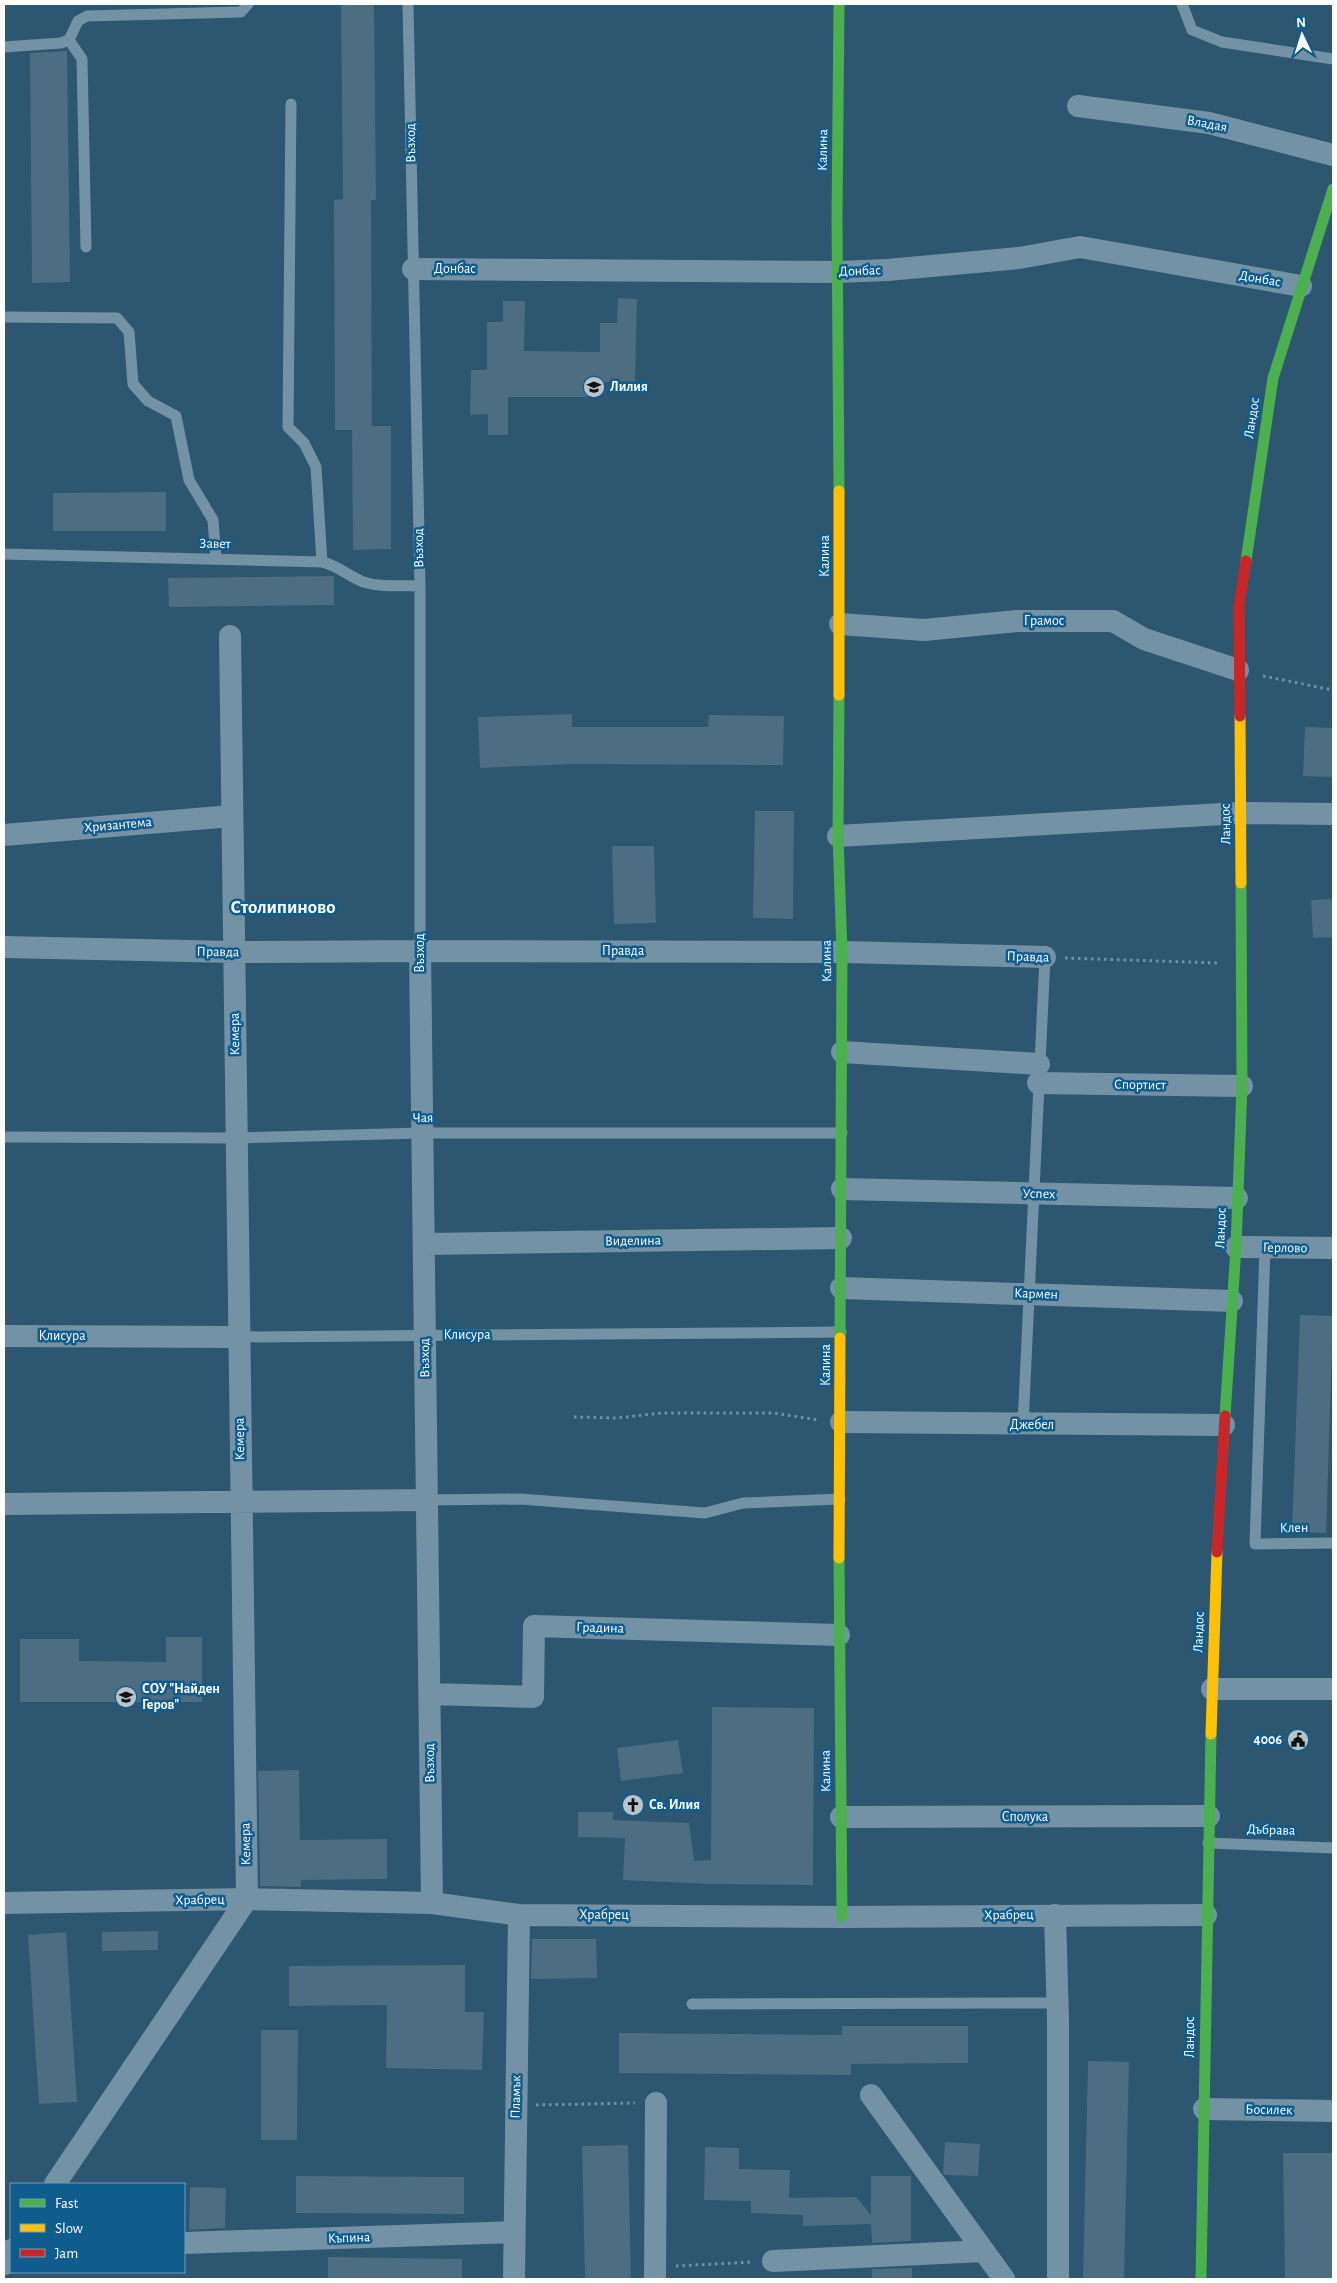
<svg xmlns="http://www.w3.org/2000/svg" width="1337" height="2283" font-family="'Alegreya Sans',sans-serif">
<style>
.building{fill:#4c6d82}
.lines{fill:none;stroke-linecap:round;stroke-linejoin:round}
.path{stroke:#7492a5;stroke-width:3;stroke-dasharray:2.5 4;stroke-linecap:butt}
.lane{stroke:#7492a5;stroke-width:11}
.street{stroke:#7492a5;stroke-width:22}
.fast{stroke:#4caf50;stroke-width:11}
.slow{stroke:#ffc107;stroke-width:11}
.jam{stroke:#c62828;stroke-width:11}
.labels{text-anchor:middle;dominant-baseline:central;stroke-width:5;stroke-linejoin:round;paint-order:stroke}
.street-label{font-size:14px;fill:#fff;stroke:#105c8d}
.poi-label{font-size:14px;font-weight:bold;fill:#fff;stroke:#105c8d;text-anchor:start}
.district-label{font-size:19px;font-weight:bold;fill:#fff;stroke:#105c8d}
</style>
<rect width="100%" height="100%" fill="#2d5670"/>
<path class="building" d="M 341,4 L 374,4 L 376,200 L 371,200 L 372,426 L 391,426 L 391,549 L 353,550 L 352,430 L 335,430 L 334,200 L 343,199 Z
M 67,51 L 70,282 L 32,283 L 30,53 Z
M 618,298 L 637,299 L 635,382 L 599,382 L 599,397 L 508,397 L 508,435 L 488,435 L 488,414 L 470,415 L 471,370 L 487,370 L 487,322 L 503,322 L 503,301 L 525,301 L 524,351 L 600,352 L 600,323 L 617,323 Z
M 166,492 L 166,531 L 53,531 L 53,493 Z
M 334,576 L 334,605 L 169,607 L 168,578 Z
M 572,714 L 572,727 L 708,727 L 709,715 L 784,716 L 783,765 L 573,764 L 480,768 L 478,717 Z
M 1305,727 L 1333,728 L 1333,777 L 1303,776 Z
M 755,811 L 794,811 L 793,919 L 753,918 Z
M 612,846 L 654,846 L 656,923 L 614,924 Z
M 1333,899 L 1333,937 L 1313,938 L 1311,900 Z
M 1300,1315 L 1333,1316 L 1326,1533 L 1292,1532 Z
M 166,1637 L 202,1637 L 202,1702 L 20,1702 L 20,1639 L 79,1639 L 79,1661 L 166,1662 Z
M 712,1707 L 814,1708 L 813,1885 L 711,1884 L 623,1880 L 625,1838 L 578,1837 L 578,1812 L 613,1812 L 613,1820 L 689,1823 L 694,1861 L 711,1860 Z
M 678,1740 L 683,1773 L 621,1781 L 617,1748 Z
M 299,1770 L 300,1840 L 387,1839 L 387,1879 L 301,1880 L 301,1887 L 260,1886 L 258,1771 Z
M 158,1931 L 158,1950 L 102,1951 L 102,1932 Z
M 66,1932 L 77,2102 L 39,2104 L 28,1935 Z
M 532,1939 L 596,1939 L 597,1978 L 531,1979 Z
M 465,1965 L 465,2012 L 484,2012 L 482,2070 L 386,2068 L 387,2005 L 289,2006 L 289,1966 Z
M 842,2026 L 968,2026 L 968,2063 L 851,2064 L 851,2075 L 619,2073 L 619,2033 L 842,2035 Z
M 261,2030 L 298,2030 L 297,2140 L 261,2140 Z
M 1088,2061 L 1129,2062 L 1124,2279 L 1083,2279 Z
M 945,2142 L 980,2144 L 978,2176 L 945,2175 L 943,2173 Z
M 628,2145 L 631,2279 L 585,2279 L 582,2146 Z
M 705,2147 L 739,2148 L 739,2169 L 790,2170 L 789,2198 L 856,2197 L 871,2215 L 871,2176 L 911,2176 L 911,2241 L 872,2243 L 871,2224 L 803,2226 L 803,2215 L 751,2213 L 751,2201 L 704,2200 Z
M 1283,2153 L 1333,2153 L 1333,2279 L 1285,2279 Z
M 296,2176 L 464,2177 L 464,2214 L 296,2213 Z
M 190,2187 L 226,2188 L 225,2228 L 189,2230 Z
M 328,2257 L 462,2259 L 462,2279 L 328,2279 Z
M 912,2268 L 912,2279 L 872,2279 L 872,2269 Z"/>
<g class="lines">
<path class="path" d="M 1263,676 L 1333,690
M 1065,958 L 1219,963
M 574,1417 L 618,1418 L 661,1413 L 773,1413 L 818,1420
M 536,2105 L 635,2103
M 676,2266 L 752,2262"/>
<path class="lane" d="M 408,4 L 420,586 L 420,951
M 1182,4 L 1192,30 L 1222,42 L 1333,59
M 69,40 L 82,59 L 86,247
M 4,47 L 61,43 L 69,40 L 78,21 L 87,16 L 241,12 L 248,4
M 291,104 L 288,427 L 304,443 L 316,467 L 322,562
M 4,317 L 117,318 L 129,332 L 133,384 L 148,401 L 176,416 L 189,480 L 213,520 L 216,559
M 4,554 L 322,562 C 337,565 347,575 361,581 C 378,588 402,585 420,586
M 4,1137 L 236,1138 L 422,1133 L 842,1133
M 1265,1248 L 1255,1544 L 1333,1543
M 239,1337 L 841,1332
M 1023,1425 L 1045,957
M 427,1500 L 520,1499 L 705,1513 L 743,1503 L 840,1499
M 1208,1843 L 1333,1848
M 692,2004 L 1057,2003"/>
<path class="street" d="M 1078,106 L 1209,123 L 1333,155
M 413,269 L 838,272 L 887,270 L 1019,258 L 1080,247 L 1301,286
M 840,624 L 924,630 L 1017,621 L 1113,621 L 1144,639 L 1238,670
M 4,835 L 232,816
M 838,836 L 1241,813 L 1333,814
M 4,947 L 234,952 L 420,951 L 842,952 L 1045,957
M 420,951 L 432,1903
M 842,1052 L 1039,1064
M 1038,1083 L 1242,1086
M 842,1189 L 1237,1198
M 424,1244 L 841,1238
M 1236,1247 L 1333,1248
M 841,1288 L 1232,1301
M 4,1336 L 239,1337
M 841,1422 L 1224,1425
M 4,1504 L 427,1500
M 1212,1689 L 1333,1689
M 430,1694 L 533,1697 L 534,1626 L 839,1635
M 841,1817 L 1209,1816
M 4,1903 L 247,1899 L 432,1903 L 519,1915 L 842,1917 L 1206,1915
M 1055,1915 L 1058,2020 L 1058,2279
M 871,2095 L 1004,2279
M 1204,2109 L 1333,2111
M 55,2184 L 247,1899 L 230,636
M 184,2243 L 514,2232
M 773,2261 L 984,2251
M 4,2264 L 11,2250
M 514,2279 L 519,1915
M 655,2279 L 656,2103"/>
<path class="fast" d="M 839,4 L 837,217 L 839,491
M 1246,561 L 1273,378 L 1333,189
M 839,695 L 838,836 L 842,952 L 840,1338
M 1225,1416 L 1236,1247 L 1242,1086 L 1241,883
M 839,1558 L 842,1917
M 1201,2279 L 1211,1734"/>
<path class="slow" d="M 839,491 L 839,695
M 1240,716 L 1241,883
M 839,1558 L 840,1338
M 1211,1734 L 1217,1552"/>
<path class="jam" d="M 1240,716 L 1239,606 L 1246,561
M 1217,1552 L 1225,1416"/>
</g>
<defs>
<g id="school-disc" transform="scale(1.125)"><circle r="9.5" fill="#b6c4cd" stroke="#105c8d"/><path d="M0-5L7-2L0 1L-7-2ZM-4 1L0 2.5L4 1V4Q0 6-4 4Z" fill="#111"/></g>
<g id="civic-disc" transform="scale(1.125)"><circle r="9.5" fill="#b6c4cd" stroke="#105c8d"/><path d="M-.6-6.5H3V-4.5H.6V-3L4-1V1h2V6H-6V1h2V-1L-.6-3ZM-1.2 2.5V6h2.4V2.5Z" fill="#111"/></g>
<g id="church-disc" transform="scale(1.125)"><circle r="9.5" fill="#b6c4cd" stroke="#105c8d"/><path d="M-1.2-6h2.4v3.5h3.3v2.4h-3.3V6h-2.4V-.1h-3.3v-2.4h3.3Z" fill="#111"/></g>
</defs>
<g fill-rule="evenodd">
<use href="#school-disc" x="594" y="387"/>
<use href="#school-disc" x="126" y="1697"/>
<use href="#civic-disc" x="1298" y="1740"/>
<use href="#church-disc" x="633" y="1805"/>
</g>
<g class="labels">
<g class="street-label">
<text transform="translate(1207 124) rotate(11)">Владая</text>
<text transform="translate(411 143) rotate(-91)">Възход</text>
<text transform="translate(823 150) rotate(-89)">Калина</text>
<text x="455" y="269">Донбас</text>
<text transform="translate(860 271) rotate(-2)">Донбас</text>
<text transform="translate(1260 279) rotate(10)">Донбас</text>
<text transform="translate(1252 418) rotate(-81)">Ландос</text>
<text transform="translate(215 544) rotate(1)">Завет</text>
<text transform="translate(419 548) rotate(-91)">Възход</text>
<text transform="translate(825 556) rotate(-90)">Калина</text>
<text x="1044" y="621">Грамос</text>
<text transform="translate(1226 824) rotate(-91)">Ландос</text>
<text transform="translate(118 825) rotate(-5)">Хризантема</text>
<text x="623" y="951">Правда</text>
<text transform="translate(218 952) rotate(1)">Правда</text>
<text transform="translate(420 953) rotate(-90)">Възход</text>
<text transform="translate(1028 957) rotate(2)">Правда</text>
<text transform="translate(827 961) rotate(-91)">Калина</text>
<text transform="translate(235 1034) rotate(-91)">Кемера</text>
<text transform="translate(1140 1085) rotate(1)">Спортист</text>
<text transform="translate(423 1118) rotate(-1)">Чая</text>
<text transform="translate(1039 1194) rotate(1)">Успех</text>
<text transform="translate(1221 1228) rotate(-88)">Ландос</text>
<text transform="translate(633 1241) rotate(-1)">Виделина</text>
<text transform="translate(1285 1248) rotate(1)">Герлово</text>
<text transform="translate(1036 1294) rotate(2)">Кармен</text>
<text x="467" y="1335">Клисура</text>
<text x="62" y="1336">Клисура</text>
<text transform="translate(425 1358) rotate(-91)">Възход</text>
<text transform="translate(826 1365) rotate(-90)">Калина</text>
<text x="1032" y="1425">Джебел</text>
<text transform="translate(240 1439) rotate(-91)">Кемера</text>
<text transform="translate(1294 1528) rotate(-1)">Клен</text>
<text transform="translate(600 1628) rotate(2)">Градина</text>
<text transform="translate(1199 1632) rotate(-88)">Ландос</text>
<text transform="translate(430 1763) rotate(-91)">Възход</text>
<text transform="translate(826 1771) rotate(-91)">Калина</text>
<text x="1025" y="1817">Сполука</text>
<text transform="translate(1271 1830) rotate(2)">Дъбрава</text>
<text transform="translate(246 1844) rotate(-91)">Кемера</text>
<text transform="translate(200 1900) rotate(-1)">Храбрец</text>
<text x="604" y="1915">Храбрец</text>
<text transform="translate(1009 1915) rotate(-1)">Храбрец</text>
<text transform="translate(1190 2037) rotate(-90)">Ландос</text>
<text transform="translate(516 2097) rotate(-89)">Пламък</text>
<text transform="translate(1269 2110) rotate(1)">Босилек</text>
<text transform="translate(349 2238) rotate(-2)">Къпина</text>
</g>
<g class="poi-label">
<text x="610" y="387">Лилия</text>
<text x="142" y="1689">СОУ "Найден<tspan x="142" dy="16">Геров"</tspan></text>
<text x="1282" y="1740" text-anchor="end">4006</text>
<text x="649" y="1805">Св. Илия</text>
</g>
<g class="district-label">
<text x="283" y="907">Столипиново</text>
</g>
</g>
<rect width="1337" height="2283" fill="none" stroke="#ffffff" stroke-width="10"/>
<rect x="10" y="2183" width="175" height="90" fill="#105c8d" stroke="#709dbb"/>
<rect x="20" y="2199" width="25" height="8" fill="#4caf50" stroke="#709dbb"/>
<text x="55" y="2208" font-size="15" fill="#ffffff">Fast</text>
<rect x="20" y="2224" width="25" height="8" fill="#ffc107" stroke="#709dbb"/>
<text x="55" y="2233" font-size="15" fill="#ffffff">Slow</text>
<rect x="20" y="2249" width="25" height="8" fill="#c62828" stroke="#709dbb"/>
<text x="55" y="2258" font-size="15" fill="#ffffff">Jam</text>
<g transform="translate(1302 35) rotate(356)" stroke="#105c8d" stroke-width="4" paint-order="stroke">
<path d="M0-4L9 19L0 12L-9 19Z" fill="#ffffff"/>
<text y="-8" font-size="14" font-weight="bold" text-anchor="middle" fill="#ffffff">N</text>
</g>
</svg>
